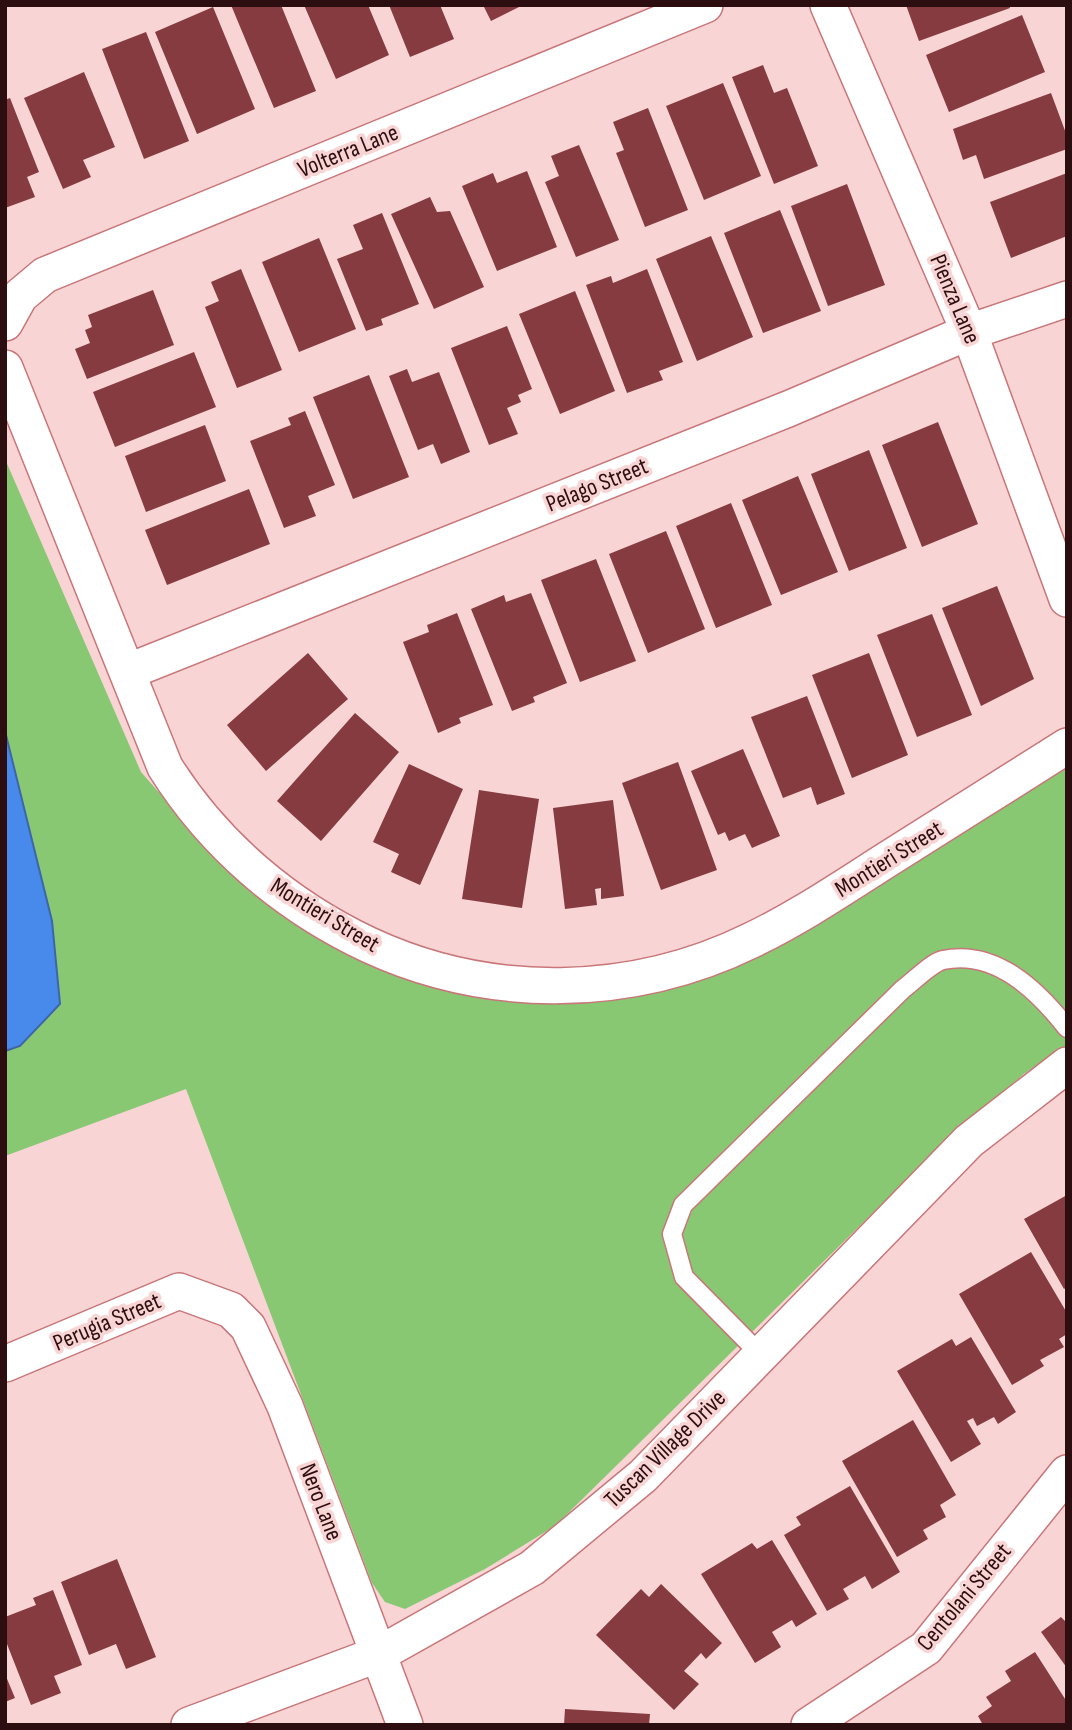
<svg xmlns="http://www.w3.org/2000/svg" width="1072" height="1730" font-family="'Sofia Sans Condensed',sans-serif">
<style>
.green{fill:#89c873}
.water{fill:#478aeb;stroke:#3f65a9;stroke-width:2}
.building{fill:#853b40}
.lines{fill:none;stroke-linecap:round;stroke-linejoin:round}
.service-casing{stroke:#c87679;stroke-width:21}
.minor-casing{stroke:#c87679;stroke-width:38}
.service{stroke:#fff;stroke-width:18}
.minor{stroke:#fff;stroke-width:35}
.labels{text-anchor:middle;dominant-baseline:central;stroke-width:7;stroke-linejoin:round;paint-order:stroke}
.street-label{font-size:24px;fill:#2d0e10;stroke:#f8d4d4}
</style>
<rect width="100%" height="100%" fill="#f8d4d4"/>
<path class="green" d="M 5,459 L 141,772 L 220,862 L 281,914 L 386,967 L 627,994 L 1067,764 L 1067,1046 L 1025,1073 L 952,1135 L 555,1526 L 485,1569 L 405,1609 L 385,1602 L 372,1583 L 186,1089 L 5,1156 Z"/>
<path class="water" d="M 5,731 L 52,921 L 60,1004 L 20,1046 L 5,1051 Z"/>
<path class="building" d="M 231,5 L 281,5 L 316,91 L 274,108 Z
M 304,5 L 368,5 L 389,55 L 336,79 Z
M 389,5 L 440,5 L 454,39 L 410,57 Z
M 483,5 L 523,5 L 491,21 Z
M 906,5 L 1009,5 L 1010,8 L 919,41 Z
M 213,7 L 255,109 L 197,134 L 155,32 Z
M 1022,15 L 1045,72 L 949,112 L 926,55 Z
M 146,32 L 189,141 L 144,159 L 102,49 Z
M 763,65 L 774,93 L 787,88 L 818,166 L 774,184 L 732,77 Z
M 84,72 L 115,147 L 83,160 L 91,177 L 63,189 L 24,98 Z
M 723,83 L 761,176 L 704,200 L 666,106 Z
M 1051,93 L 1067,136 L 1067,149 L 984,179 L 976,155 L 963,160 L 953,129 Z
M 10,98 L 39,172 L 27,177 L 35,197 L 5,208 L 5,100 Z
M 648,108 L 688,210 L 645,227 L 616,153 L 624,150 L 613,122 Z
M 579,145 L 619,240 L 576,257 L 545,182 L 559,176 L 551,156 Z
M 527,171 L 557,247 L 497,271 L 462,186 L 493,173 L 497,183 Z
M 1067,173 L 1067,236 L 1011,258 L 990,202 Z
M 847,184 L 885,285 L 828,306 L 791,206 Z
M 430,197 L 437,212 L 450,211 L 484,287 L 434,309 L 391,214 Z
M 780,210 L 821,311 L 763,333 L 724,233 Z
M 382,213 L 419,304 L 381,319 L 383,325 L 366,331 L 337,259 L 363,249 L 353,225 Z
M 711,236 L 753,337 L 697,361 L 656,259 Z
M 319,238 L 356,329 L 299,352 L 262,262 Z
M 241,269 L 282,370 L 237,388 L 205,307 L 219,301 L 211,282 Z
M 647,269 L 683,362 L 659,371 L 663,380 L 627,393 L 586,285 L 611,276 L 613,283 Z
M 153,290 L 174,345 L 87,379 L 75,349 L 90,343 L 85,330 L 92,327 L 88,315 Z
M 575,291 L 615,391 L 560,414 L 519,314 Z
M 507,326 L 532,389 L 518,395 L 521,402 L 507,408 L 518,434 L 489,445 L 451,348 Z
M 194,352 L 216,407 L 115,447 L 93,392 Z
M 407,369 L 412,382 L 439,372 L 470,452 L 441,464 L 433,444 L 418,450 L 389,376 Z
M 369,375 L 409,477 L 353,499 L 313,397 Z
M 305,411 L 335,485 L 308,496 L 316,516 L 284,528 L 250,441 L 291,425 L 288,418 Z
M 938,422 L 978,524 L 922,547 L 882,445 Z
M 205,425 L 226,481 L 146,512 L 125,456 Z
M 869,450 L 907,548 L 849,571 L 811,474 Z
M 798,476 L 838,572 L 781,595 L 742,500 Z
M 249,489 L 270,544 L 167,585 L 145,530 Z
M 731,503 L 772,605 L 716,628 L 676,526 Z
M 666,531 L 705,629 L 648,653 L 609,554 Z
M 596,559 L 636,661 L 580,682 L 541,580 Z
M 997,586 L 1034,679 L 981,706 L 942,608 Z
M 531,593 L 567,683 L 533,697 L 535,702 L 512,711 L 471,609 L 504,595 L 506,602 Z
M 457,613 L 493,705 L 459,718 L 461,723 L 438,733 L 403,642 L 429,632 L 427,625 Z
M 932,614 L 972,715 L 917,737 L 877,635 Z
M 308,653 L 348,699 L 266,771 L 227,725 Z
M 869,653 L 908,755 L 852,778 L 812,675 Z
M 807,696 L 845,794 L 817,805 L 811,787 L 783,798 L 751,717 Z
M 355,713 L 399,752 L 321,841 L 277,801 Z
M 743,749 L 780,836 L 752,848 L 745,834 L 729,841 L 725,832 L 718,835 L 691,771 Z
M 678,762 L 717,870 L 661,890 L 622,783 Z
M 409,764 L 463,789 L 420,885 L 391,872 L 399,854 L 373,842 Z
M 479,790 L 539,799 L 522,908 L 462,899 Z
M 613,800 L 624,896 L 601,899 L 601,888 L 595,889 L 597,905 L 565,909 L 553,808 Z
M 1067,1195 L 1067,1287 L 1064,1289 L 1024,1219 Z
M 1031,1252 L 1067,1313 L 1067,1334 L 1059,1339 L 1064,1347 L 1040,1360 L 1044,1366 L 1012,1385 L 959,1294 Z
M 971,1337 L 1016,1412 L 998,1424 L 994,1417 L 977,1426 L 973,1418 L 967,1421 L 981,1444 L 951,1462 L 897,1371 L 952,1339 L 956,1346 Z
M 913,1420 L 956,1495 L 940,1505 L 946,1517 L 923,1530 L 928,1539 L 897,1557 L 842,1461 Z
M 850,1486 L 900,1572 L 872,1589 L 865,1576 L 843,1589 L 849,1599 L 827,1611 L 784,1535 L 801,1525 L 796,1517 Z
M 772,1540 L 817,1614 L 796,1627 L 792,1620 L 772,1632 L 781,1647 L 755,1663 L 701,1574 L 752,1543 L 757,1549 Z
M 117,1559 L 156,1657 L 126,1669 L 116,1644 L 89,1655 L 61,1582 Z
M 661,1584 L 722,1643 L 706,1659 L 701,1653 L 684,1671 L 699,1684 L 674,1710 L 596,1635 L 641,1589 L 649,1597 Z
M 53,1590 L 82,1665 L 54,1676 L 61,1693 L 31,1705 L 5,1639 L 5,1617 L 36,1605 L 33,1598 Z
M 1061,1617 L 1067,1623 L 1067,1668 L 1041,1632 Z
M 1035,1652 L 1067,1702 L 1067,1725 L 983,1725 L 978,1716 L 992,1706 L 986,1697 L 1011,1681 L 1005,1671 Z
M 5,1674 L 15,1698 L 5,1702 Z
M 565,1709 L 650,1714 L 649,1725 L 564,1725 Z"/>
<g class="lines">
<g class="service-casing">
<path id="service" d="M 761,1355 L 684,1277 L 672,1234 L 683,1205 L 903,989 C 914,981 931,963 943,960 C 996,949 1038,991 1067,1028"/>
</g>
<g class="minor-casing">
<path id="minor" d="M 828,5 L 969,332 L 1067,599
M 5,323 L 20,296 L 45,275 L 705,5
M 5,368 L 165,767 C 214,845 286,906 369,945 C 490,1001 632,999 752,940 C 800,917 844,887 888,859 C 948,821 1007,784 1067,746
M 127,672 L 788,409 L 969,332 L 1067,299
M 5,1364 L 179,1291 L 231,1310 L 248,1327 L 285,1406 L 405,1725
M 189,1725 L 379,1654 L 532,1568 L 643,1476 L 969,1141 L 1067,1065
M 809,1725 L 926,1648 L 1067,1473"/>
</g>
<use href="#service" class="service"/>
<use href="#minor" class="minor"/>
</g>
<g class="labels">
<g class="street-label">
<text transform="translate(348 151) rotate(-22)">Volterra Lane</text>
<text transform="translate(955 299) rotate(67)">Pienza Lane</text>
<text transform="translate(597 485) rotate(-22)">Pelago Street</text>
<text transform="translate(889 859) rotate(-32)">Montieri Street</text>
<text transform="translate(325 915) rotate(31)">Montieri Street</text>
<text transform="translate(107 1322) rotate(-23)">Perugia Street</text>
<text transform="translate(665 1449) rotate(-44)">Tuscan Village Drive</text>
<text transform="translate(321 1502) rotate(69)">Nero Lane</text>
<text transform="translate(964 1597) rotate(-50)">Centolani Street</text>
</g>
</g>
<rect width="1072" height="1730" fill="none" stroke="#2d0e10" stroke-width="14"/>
</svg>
